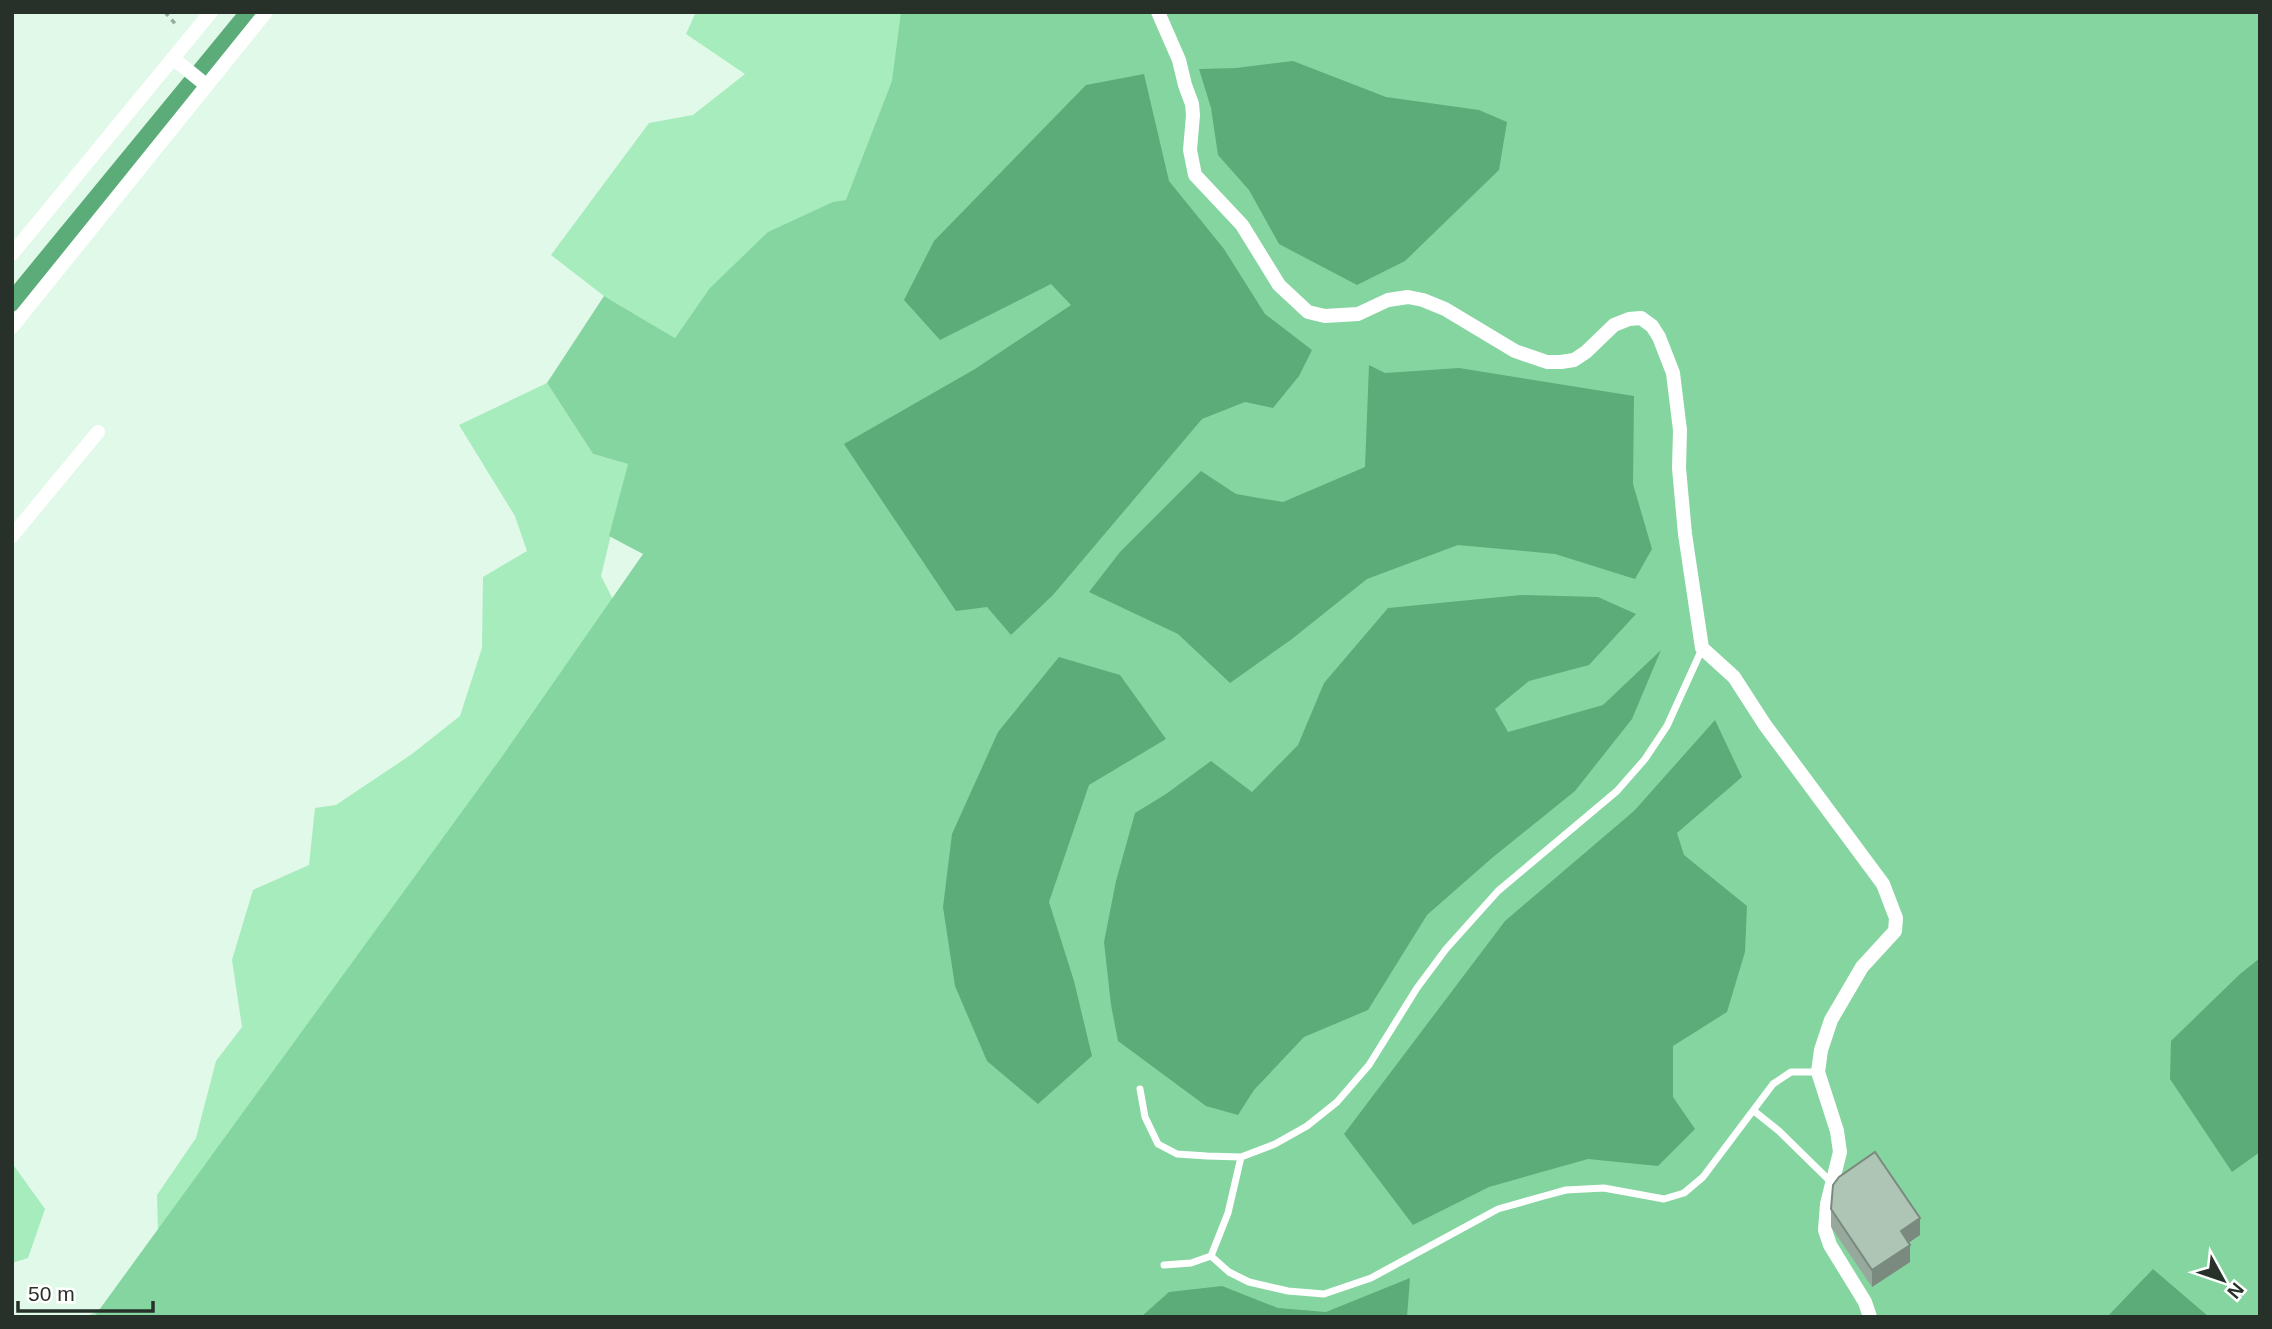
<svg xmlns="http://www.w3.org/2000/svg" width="2272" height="1329" font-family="Helvetica,sans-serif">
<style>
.green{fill:#a6ecbc}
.forest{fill:#85d5a0}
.water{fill:#5cac79}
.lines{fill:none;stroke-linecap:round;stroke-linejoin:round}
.canal{stroke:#5cac79;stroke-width:19}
.path{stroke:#99ab9e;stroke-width:3.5;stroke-dasharray:5 5;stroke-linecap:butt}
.lane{stroke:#fff;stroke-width:7}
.street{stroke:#fff;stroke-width:14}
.wall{fill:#96a99c}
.shaded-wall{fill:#7a8a7f}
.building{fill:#aec5b5;stroke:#7a8a7f;stroke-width:2}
</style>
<rect width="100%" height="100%" fill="#e1f9e8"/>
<path class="green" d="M 696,12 L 978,12 L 947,155 L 709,289 L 675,338 L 604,296 L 551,255 L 649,123 L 693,115 L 745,74 L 686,34 Z
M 547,383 L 593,454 L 628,464 L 601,576 L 623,619 L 363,1317 L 85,1317 L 117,1302 L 159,1266 L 157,1195 L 196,1138 L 216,1061 L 242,1027 L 232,960 L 253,890 L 309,865 L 315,808 L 336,805 L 412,754 L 460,716 L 482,648 L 483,577 L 527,551 L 515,516 L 459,425 Z
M 12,1163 L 45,1209 L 28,1258 L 12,1263 Z"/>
<path class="forest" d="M 901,12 L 2260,12 L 2260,1317 L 94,1317 L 501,758 L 643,554 L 609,536 L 628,464 L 593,454 L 547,383 L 604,296 L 675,338 L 709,289 L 768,232 L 833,202 L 846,200 L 892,81 Z"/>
<path class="water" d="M 1293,61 L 1386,97 L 1479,110 L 1507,122 L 1499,170 L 1405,261 L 1357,285 L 1279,244 L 1249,190 L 1218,155 L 1211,108 L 1199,69 L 1236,68 Z
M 1144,74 L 1169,181 L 1224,249 L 1265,314 L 1312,350 L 1299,376 L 1273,408 L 1245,402 L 1202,419 L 1053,595 L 1011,635 L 987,607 L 956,611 L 844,444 L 975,369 L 1071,305 L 1051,284 L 940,340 L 904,300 L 934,241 L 1086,85 Z
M 1369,365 L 1385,373 L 1459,368 L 1634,396 L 1633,484 L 1652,549 L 1635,579 L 1555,554 L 1458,545 L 1367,579 L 1292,639 L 1230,683 L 1178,634 L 1089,592 L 1120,552 L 1201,471 L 1236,494 L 1283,502 L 1365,467 Z
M 1521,595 L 1598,597 L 1636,614 L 1589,665 L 1529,681 L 1495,709 L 1508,732 L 1603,705 L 1661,650 L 1632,719 L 1575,791 L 1492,858 L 1427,915 L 1368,1010 L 1304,1037 L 1254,1090 L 1238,1115 L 1206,1106 L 1118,1041 L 1111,1005 L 1104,942 L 1116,881 L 1135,813 L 1166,794 L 1211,761 L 1252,792 L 1298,745 L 1324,683 L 1388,608 Z
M 1059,657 L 1120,675 L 1166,739 L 1089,785 L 1049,902 L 1074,981 L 1092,1056 L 1038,1104 L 987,1061 L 955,986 L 943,907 L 952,834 L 998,732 Z
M 1715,720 L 1742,777 L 1677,833 L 1684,855 L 1747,906 L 1745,952 L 1727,1012 L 1673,1046 L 1673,1097 L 1695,1129 L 1658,1166 L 1588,1159 L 1489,1187 L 1413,1225 L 1344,1134 L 1505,921 L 1634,811 Z
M 2260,958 L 2260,1152 L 2232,1172 L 2170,1079 L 2171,1041 L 2240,974 Z
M 2153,1269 L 2209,1317 L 2107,1317 Z
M 1410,1278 L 1407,1317 L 1141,1317 L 1169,1292 L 1222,1286 L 1278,1308 L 1326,1312 Z"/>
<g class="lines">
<path class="canal" d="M 12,302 L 250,12"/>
<path class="path" d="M 165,12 L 178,27"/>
<path class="lane" d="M 1140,1089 L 1145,1117 L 1158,1144 L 1177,1154 L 1207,1156 L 1241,1157 L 1275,1144 L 1307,1126 L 1337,1102 L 1369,1065 L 1417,988 L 1446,949 L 1498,891 L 1617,791 L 1645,759 L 1667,726 L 1702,649
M 1754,1111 L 1779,1131 L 1831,1182
M 1211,1256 L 1228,1213 L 1241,1157
M 1164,1265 L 1191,1263 L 1211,1256 L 1229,1272 L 1249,1282 L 1288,1291 L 1324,1294 L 1371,1278 L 1498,1209 L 1544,1196 L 1566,1190 L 1604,1188 L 1664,1199 L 1684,1193 L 1703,1177 L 1773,1084 L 1791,1072 L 1818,1072"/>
<path class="street" d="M 1158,12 L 1179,60 L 1185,85 L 1192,104 L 1193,115 L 1190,150 L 1195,175 L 1242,225 L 1279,285 L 1308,312 L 1325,316 L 1358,314 L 1388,300 L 1408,297 L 1423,300 L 1445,309 L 1515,351 L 1547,362 L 1561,362 L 1574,360 L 1586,352 L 1614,325 L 1629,319 L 1641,318 L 1652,326 L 1659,337 L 1673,373 L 1680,430 L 1679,468 L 1685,534 L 1702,648 L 1734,677 L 1765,725 L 1883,884 L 1896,918 L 1895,931 L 1862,967 L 1831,1020 L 1821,1050 L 1818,1072 L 1837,1131 L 1840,1152 L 1827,1204 L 1825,1230 L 1830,1245 L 1865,1302 L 1870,1317
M 174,59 L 206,85
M 12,254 L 211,12
M 12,327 L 266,12
M 12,536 L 98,432"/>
</g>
<path class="wall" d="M 1831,1209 L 1920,1235 L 1908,1243 L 1910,1262 L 1872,1287 L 1831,1227 Z"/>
<path class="shaded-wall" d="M 1920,1218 L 1920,1235 L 1901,1248 L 1901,1231 Z
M 1910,1245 L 1910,1262 L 1872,1287 L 1872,1270 Z"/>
<path class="building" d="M 1875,1152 L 1920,1218 L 1901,1231 L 1910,1245 L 1872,1270 L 1831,1209 L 1833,1185 L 1839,1177 Z"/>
<rect width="2272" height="1329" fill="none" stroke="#273029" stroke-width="28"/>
<g transform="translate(2223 1280) rotate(130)" stroke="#ffffff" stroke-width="5" paint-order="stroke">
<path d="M0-5L12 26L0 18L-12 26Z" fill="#273029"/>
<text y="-10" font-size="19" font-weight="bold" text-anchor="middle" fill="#273029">N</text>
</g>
<path d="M18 1301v10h135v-10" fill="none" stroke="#273029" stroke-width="3.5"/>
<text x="28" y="1301" font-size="21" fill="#273029" stroke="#ffffff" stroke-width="5" paint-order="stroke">50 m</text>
</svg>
